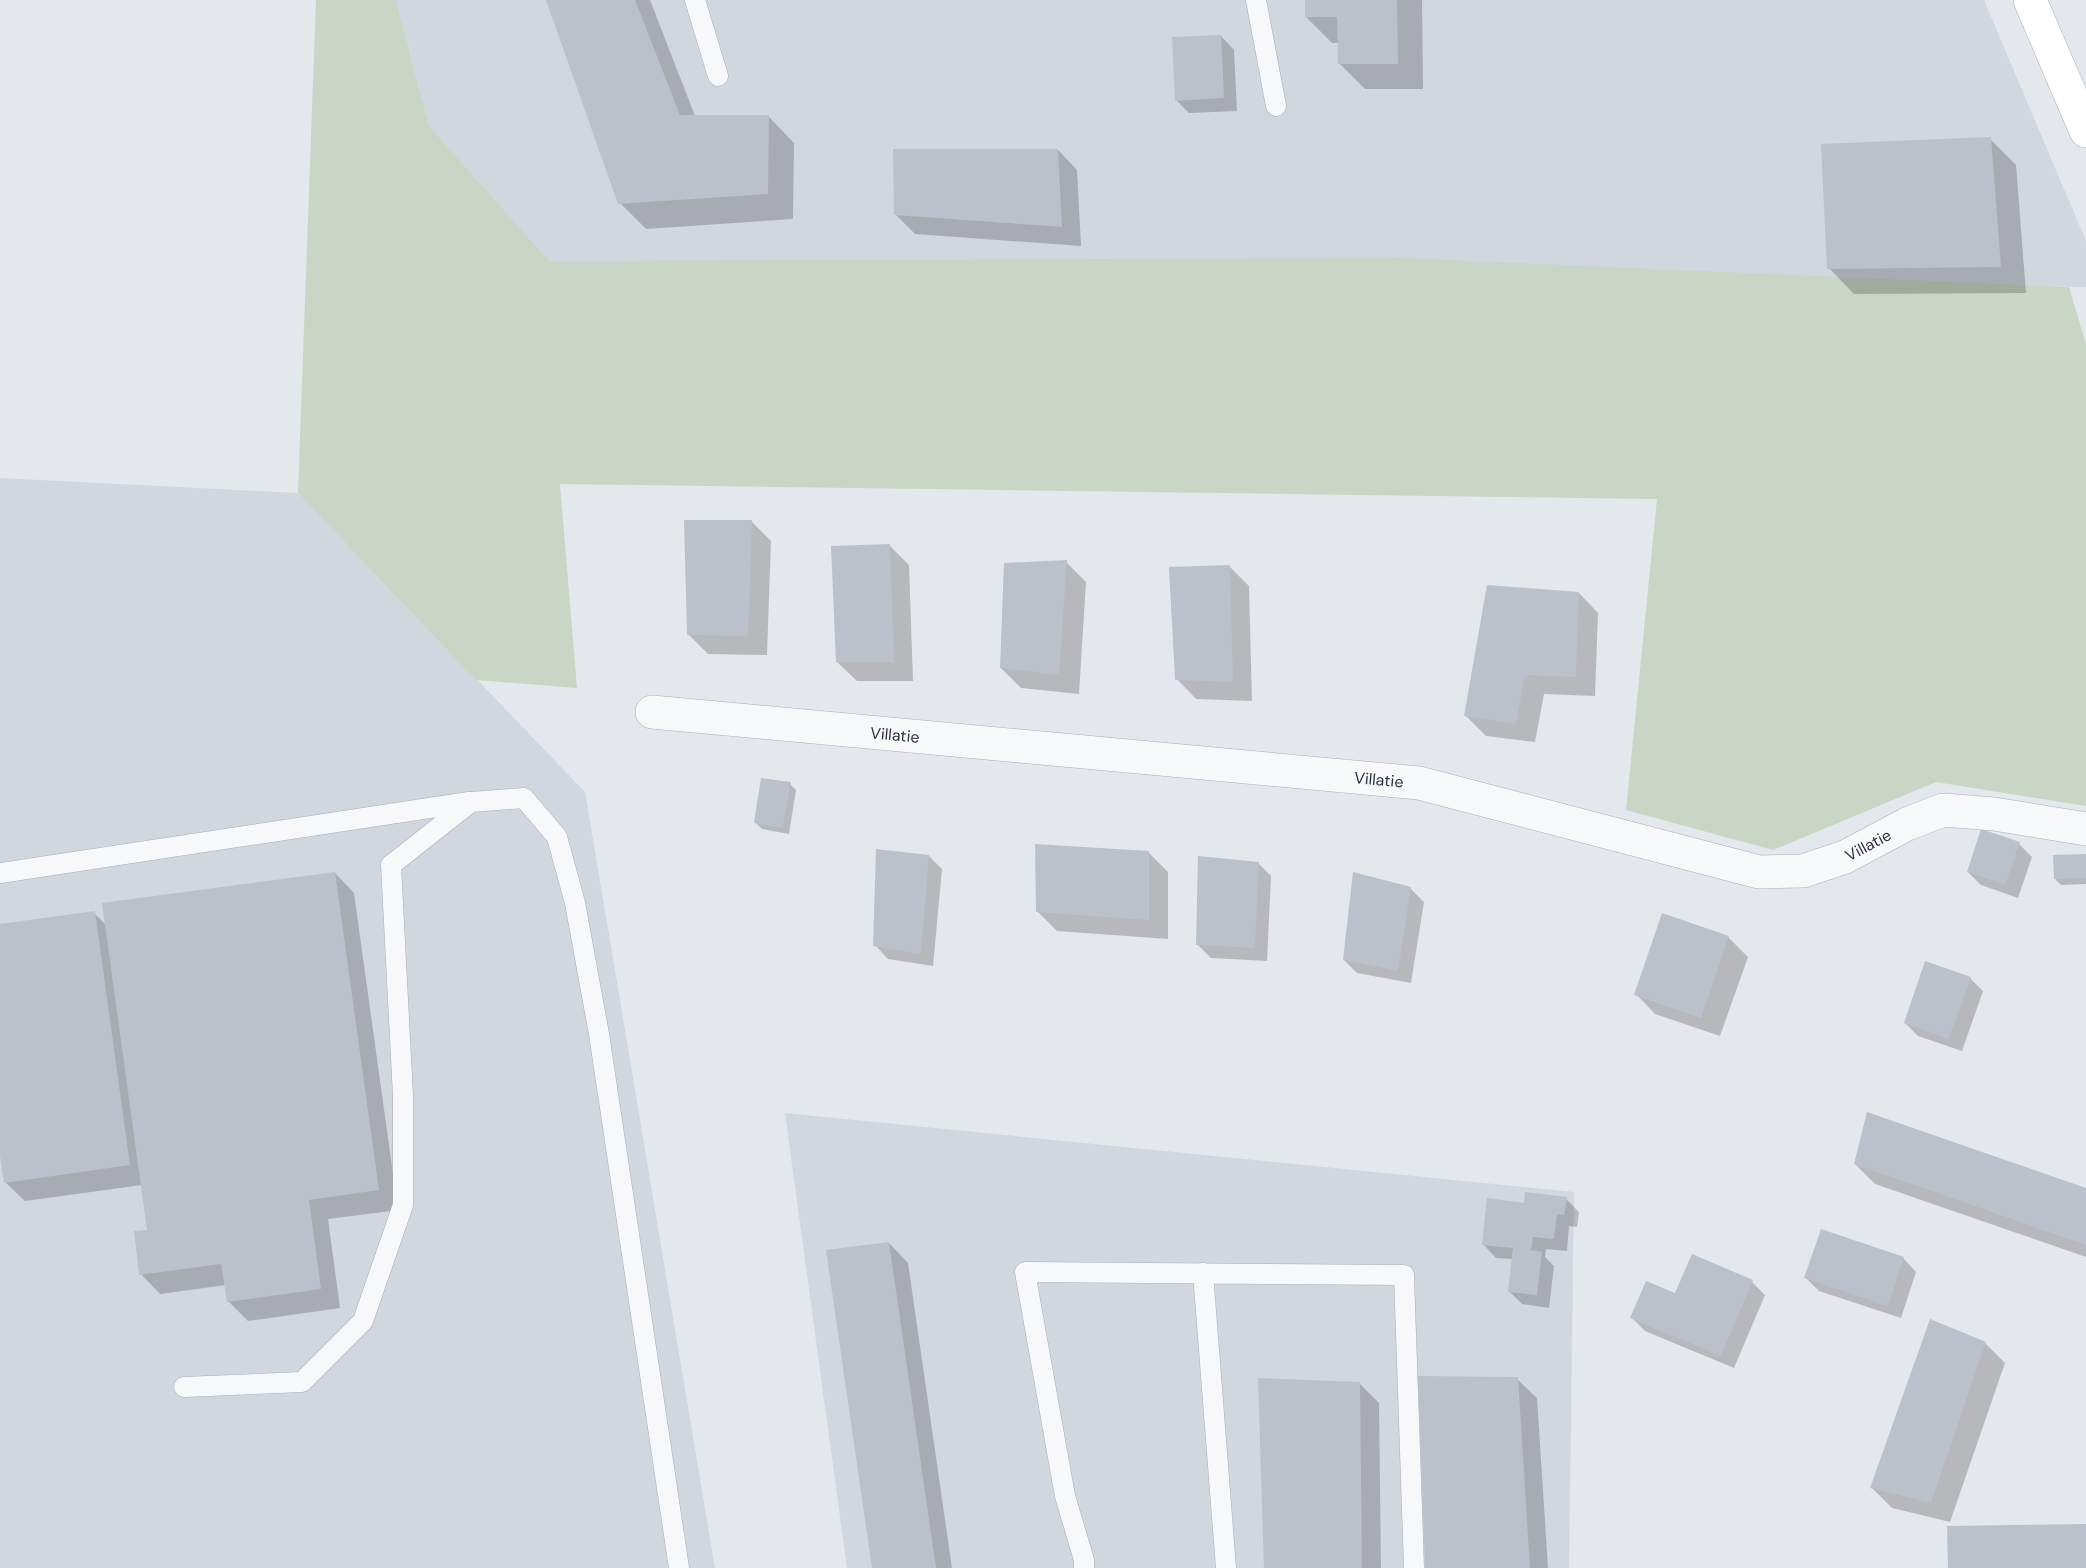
<svg xmlns="http://www.w3.org/2000/svg" width="2086" height="1568" font-family="'DM Sans',sans-serif">
<style>
.built{fill:#d2d6de}
.green{fill:#c9d6c5}
.shadow{fill:#0003}
.building{fill:#bbc0ca}
.lines{fill:none;stroke-linecap:round;stroke-linejoin:round}
.lane-casing{stroke:#a9aeb7;stroke-width:21}
.street-casing{stroke:#a9aeb7;stroke-width:34}
.secondary-casing{stroke:#a9aeb7;stroke-width:34}
.lane{stroke:#f7f8fa;stroke-width:20}
.street{stroke:#f7f8fa;stroke-width:33}
.secondary{stroke:#fff;stroke-width:33}
.labels{text-anchor:middle;dominant-baseline:central;stroke-width:6;stroke-linejoin:round;paint-order:stroke}
.street-label{font-size:16px;fill:#2b3445;stroke:#f4f6f9}
</style>
<rect width="100%" height="100%" fill="#e4e7ec"/>
<path class="built" d="M 396,0 L 1984,0 L 2086,241 L 2086,287 L 548,261 L 429,126 Z
M 0,478 L 298,493 L 585,792 L 715,1568 L 0,1568 Z
M 785,1113 L 1574,1192 L 1569,1568 L 847,1568 Z"/>
<path class="green" d="M 316,0 L 396,0 L 429,126 L 549,261 L 1404,258 L 2069,287 L 2086,344 L 2086,806 L 1936,782 L 1773,850 L 1626,810 L 1657,499 L 560,484 L 577,688 L 476,680 L 298,493 Z"/>
<path class="shadow" d="M 547,0 L 650,0 L 695,116 L 769,117 L 794,143 L 793,219 L 646,229 L 620,203 Z
M 1306,0 L 1422,0 L 1423,89 L 1365,89 L 1340,64 L 1339,43 L 1332,43 L 1306,17 Z
M 1221,36 L 1234,50 L 1237,111 L 1189,113 L 1176,100 Z
M 1990,139 L 2016,165 L 2026,293 L 1854,294 L 1829,268 Z
M 1058,150 L 1077,170 L 1081,246 L 915,234 L 895,214 Z
M 751,521 L 771,541 L 767,655 L 708,654 L 688,634 Z
M 889,545 L 909,565 L 913,681 L 857,681 L 837,662 Z
M 1066,562 L 1086,582 L 1079,694 L 1021,688 L 1001,668 Z
M 1230,567 L 1249,586 L 1252,701 L 1196,699 L 1177,679 Z
M 1579,593 L 1598,613 L 1595,696 L 1544,694 L 1535,742 L 1486,736 L 1466,716 Z
M 790,784 L 796,790 L 789,834 L 762,829 L 756,823 Z
M 2019,844 L 2032,857 L 2018,898 L 1981,885 L 1968,872 Z
M 1148,852 L 1168,872 L 1168,939 L 1057,931 L 1038,912 Z
M 2086,855 L 2086,884 L 2061,885 L 2055,879 Z
M 929,856 L 942,869 L 933,966 L 888,959 L 875,945 Z
M 1258,863 L 1271,876 L 1267,961 L 1211,958 L 1198,945 Z
M 335,873 L 354,893 L 398,1210 L 328,1219 L 340,1308 L 248,1321 L 228,1301 L 226,1285 L 160,1294 L 141,1274 L 148,1231 L 142,1185 L 25,1201 L 5,1182 L 0,1145 L 0,926 L 94,913 L 106,925 Z
M 1410,888 L 1424,902 L 1411,983 L 1357,973 L 1344,960 Z
M 1728,937 L 1748,957 L 1720,1036 L 1655,1014 L 1636,994 Z
M 1970,978 L 1983,991 L 1962,1051 L 1918,1036 L 1905,1023 Z
M 1855,1164 L 2086,1190 L 2086,1257 L 1875,1184 Z
M 1566,1199 L 1579,1212 L 1577,1227 L 1569,1226 L 1567,1251 L 1546,1249 L 1545,1257 L 1554,1266 L 1549,1308 L 1522,1304 L 1509,1291 L 1513,1259 L 1496,1258 L 1483,1244 L 1525,1204 Z
M 889,1243 L 908,1263 L 952,1568 L 873,1568 Z
M 1903,1258 L 1916,1272 L 1901,1318 L 1819,1291 L 1806,1278 Z
M 1752,1282 L 1765,1295 L 1734,1368 L 1645,1331 L 1632,1318 L 1676,1295 Z
M 1985,1343 L 2005,1363 L 1950,1522 L 1892,1508 L 1872,1488 Z
M 1517,1379 L 1537,1398 L 1548,1568 L 1427,1568 Z
M 1359,1383 L 1379,1403 L 1381,1568 L 1266,1568 Z"/>
<path class="building" d="M 546,0 L 635,0 L 680,115 L 769,115 L 768,194 L 618,204 Z
M 1305,0 L 1397,0 L 1398,64 L 1338,64 L 1337,17 L 1305,17 Z
M 1221,35 L 1224,98 L 1175,101 L 1172,37 Z
M 1991,137 L 2001,267 L 1827,269 L 1821,144 Z
M 893,149 L 1058,149 L 1062,227 L 894,215 Z
M 684,520 L 752,520 L 748,636 L 687,635 Z
M 890,544 L 894,662 L 836,662 L 831,546 Z
M 1067,560 L 1059,675 L 1000,668 L 1004,563 Z
M 1230,565 L 1233,682 L 1175,680 L 1169,567 Z
M 1487,585 L 1579,592 L 1576,677 L 1525,675 L 1516,724 L 1464,716 Z
M 761,778 L 791,782 L 783,828 L 754,823 Z
M 1981,829 L 2020,842 L 2005,885 L 1967,872 Z
M 1035,844 L 1149,851 L 1149,920 L 1036,912 Z
M 876,849 L 929,855 L 921,954 L 873,946 Z
M 2086,854 L 2086,878 L 2054,879 L 2053,855 Z
M 1198,856 L 1259,862 L 1255,948 L 1196,945 Z
M 335,872 L 379,1190 L 309,1200 L 321,1289 L 227,1302 L 221,1264 L 139,1275 L 134,1231 L 147,1230 L 102,903 Z
M 1353,872 L 1411,887 L 1398,971 L 1343,960 Z
M 95,911 L 130,1165 L 4,1183 L 0,1156 L 0,924 Z
M 1662,913 L 1729,936 L 1701,1018 L 1634,995 Z
M 1925,961 L 1971,977 L 1949,1039 L 1904,1023 Z
M 1867,1112 L 2086,1188 L 2086,1245 L 1854,1164 Z
M 1525,1192 L 1567,1197 L 1564,1215 L 1557,1214 L 1554,1239 L 1533,1237 L 1531,1250 L 1542,1252 L 1537,1295 L 1508,1292 L 1513,1248 L 1482,1245 L 1487,1198 L 1524,1203 Z
M 1821,1229 L 1904,1257 L 1888,1306 L 1804,1278 Z
M 889,1242 L 936,1568 L 872,1568 L 826,1250 Z
M 1692,1254 L 1753,1280 L 1721,1356 L 1630,1318 L 1646,1281 L 1675,1293 Z
M 1930,1319 L 1986,1342 L 1931,1503 L 1870,1488 Z
M 1418,1376 L 1518,1377 L 1530,1568 L 1425,1568 Z
M 1258,1378 L 1360,1382 L 1362,1568 L 1264,1568 Z
M 2086,1524 L 2086,1568 L 1948,1568 L 1947,1526 Z"/>
<g class="lines">
<g class="lane-casing">
<path id="lane" d="M 695,0 L 718,76
M 1256,0 L 1276,106
M 0,873 L 469,802
M 1203,1273 L 1226,1568
M 184,1387 L 302,1382 L 363,1321 L 403,1205 L 403,1096 L 391,865 L 471,802 L 524,798 L 557,837 L 575,903 L 599,1034 L 679,1568
M 1084,1568 L 1084,1560 L 1065,1496 L 1025,1272 L 1404,1275 L 1414,1568"/>
</g>
<g class="street-casing">
<g id="street">
<path id="s1" d="M 652,712 L 1419,783 L 1759,872 L 1803,871 L 1845,857 L 1907,824 L 1943,810 L 1994,814 L 2086,829"/>
</g>
</g>
<g class="secondary-casing">
<path id="secondary" d="M 2030,0 L 2086,131"/>
</g>
<use href="#lane" class="lane"/>
<use href="#street" class="street"/>
<use href="#secondary" class="secondary"/>
</g>
<g class="labels">
<g class="street-label">
<text stroke="none"><textPath href="#s1" startOffset="244">Villatie</textPath></text>
<text stroke="none"><textPath href="#s1" startOffset="730">Villatie</textPath></text>
<text stroke="none"><textPath href="#s1" startOffset="1236">Villatie</textPath></text>
</g>
</g>
</svg>
